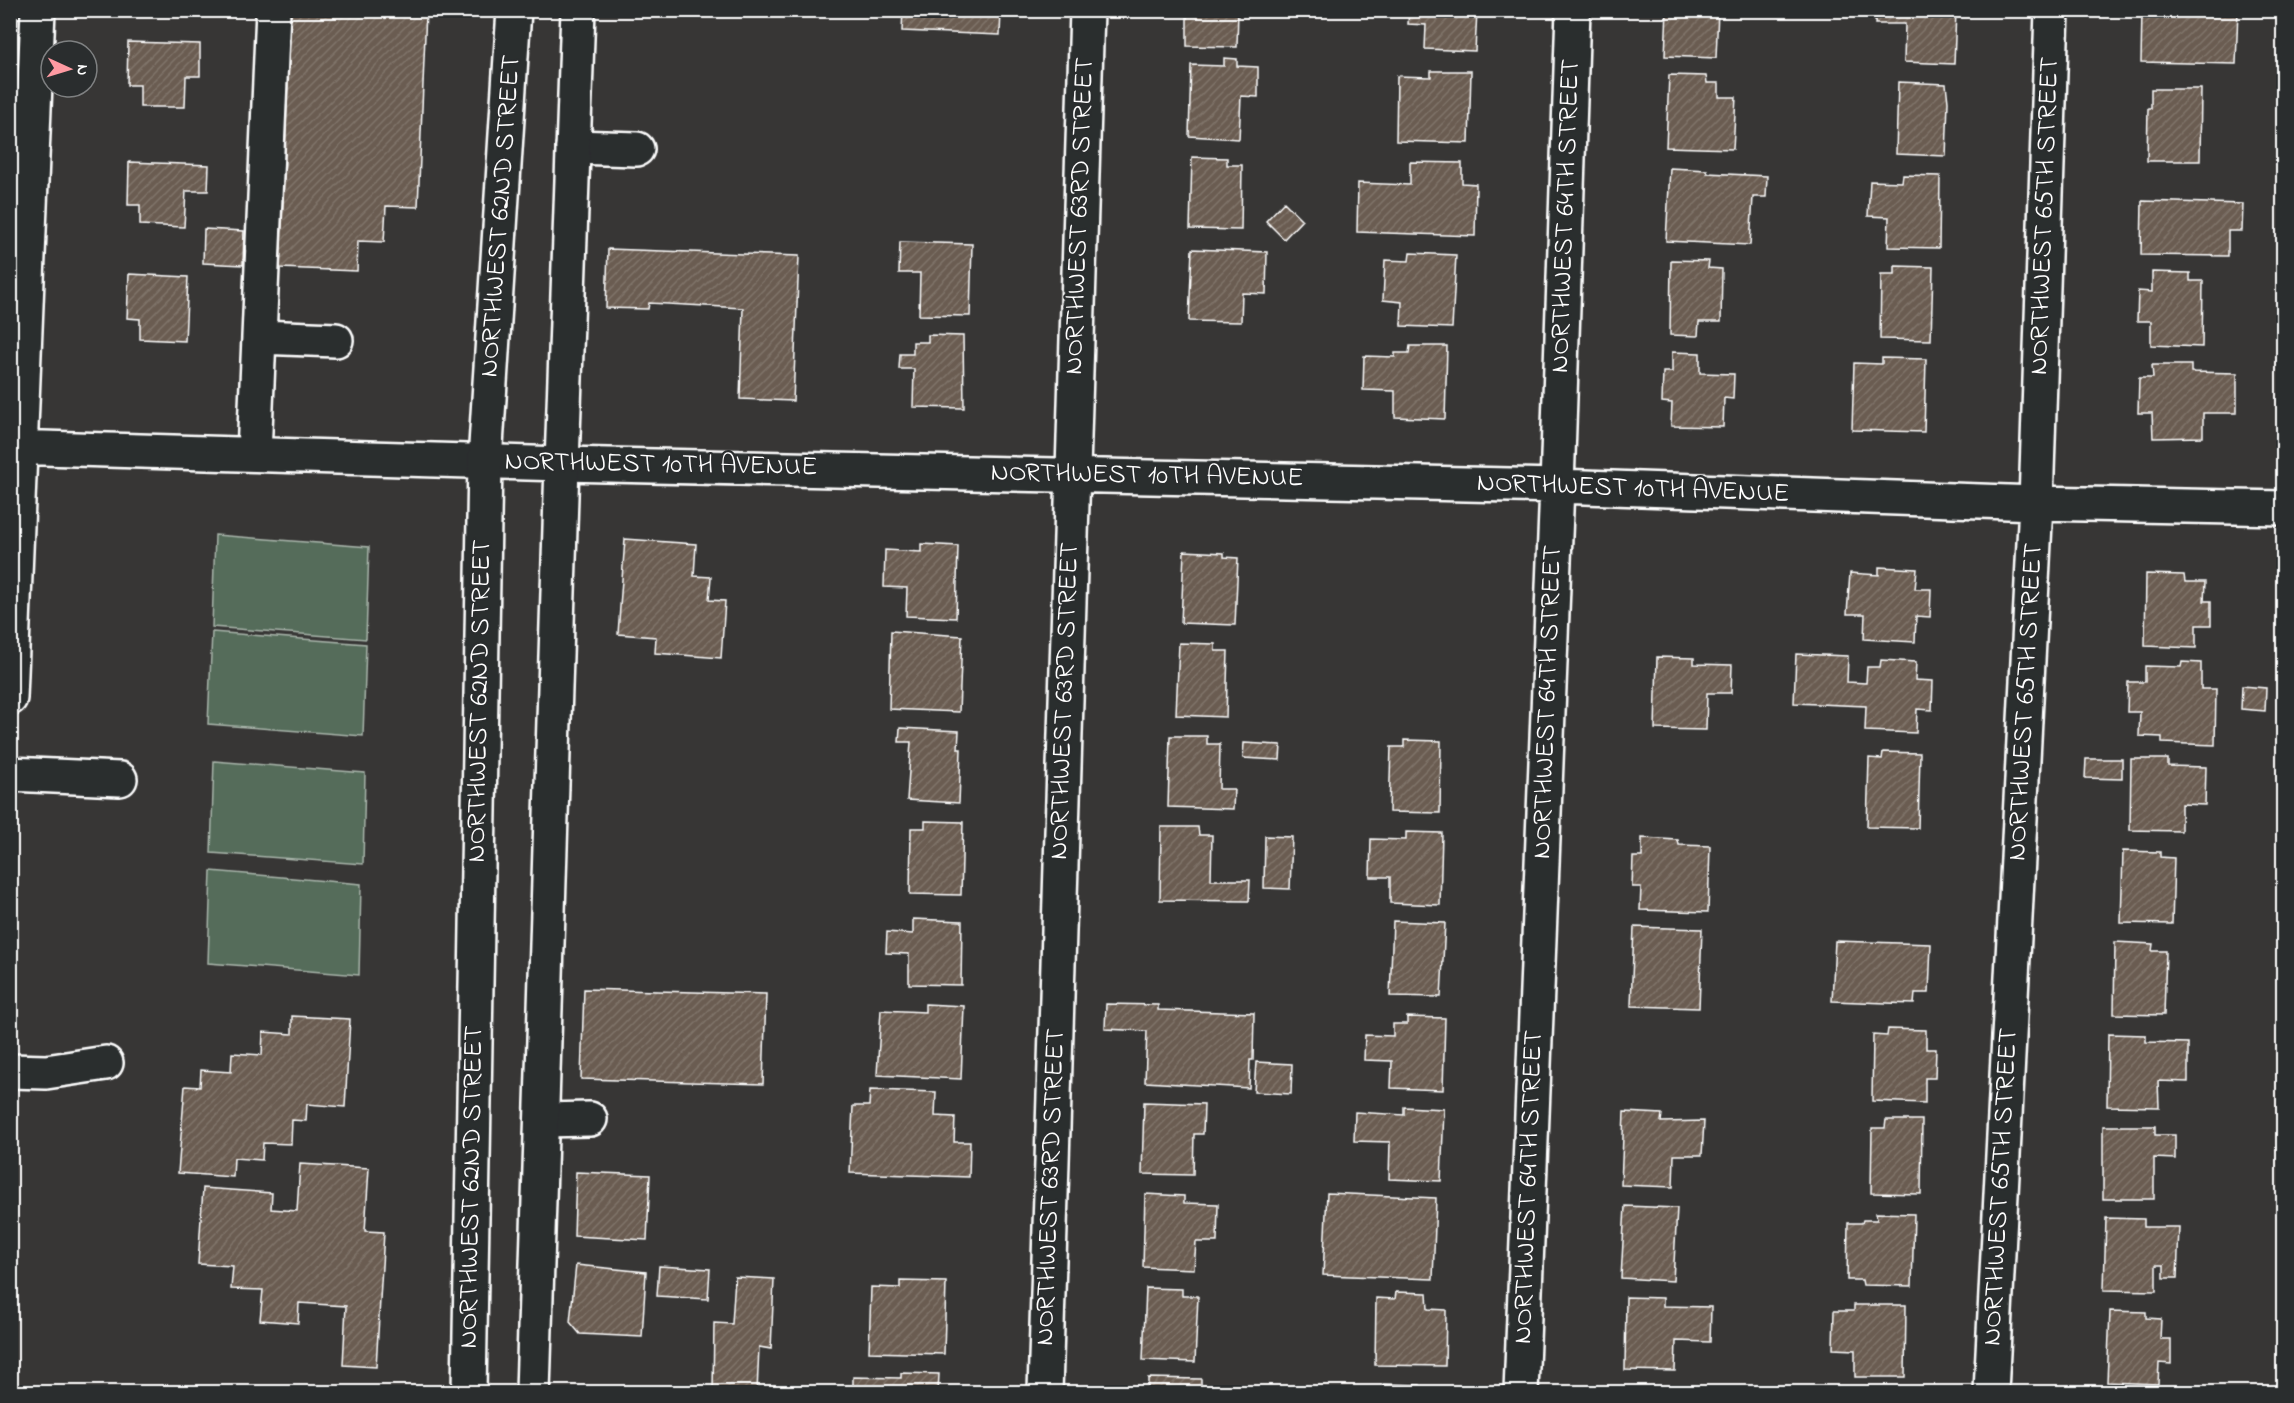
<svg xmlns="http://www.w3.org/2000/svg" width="2294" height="1403" font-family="'Indie Flower',sans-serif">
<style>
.pitch{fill:#546c5a;stroke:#aab6ac;stroke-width:1.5}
.building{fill:url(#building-hatch);stroke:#fff;stroke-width:1.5}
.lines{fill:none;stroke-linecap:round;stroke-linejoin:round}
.minor-casing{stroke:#fff;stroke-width:38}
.major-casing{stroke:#fff;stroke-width:38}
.minor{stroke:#2a2d2e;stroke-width:33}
.major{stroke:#2a2d2e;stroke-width:33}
.labels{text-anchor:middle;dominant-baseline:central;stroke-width:4.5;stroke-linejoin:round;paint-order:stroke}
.street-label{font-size:27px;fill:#fff;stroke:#2a2d2e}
</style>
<defs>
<pattern id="building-hatch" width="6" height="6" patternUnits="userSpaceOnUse" patternTransform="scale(1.5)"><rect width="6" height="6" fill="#6a5c51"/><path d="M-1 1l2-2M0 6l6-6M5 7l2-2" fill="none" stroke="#80746b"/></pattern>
</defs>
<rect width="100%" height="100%" fill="#373635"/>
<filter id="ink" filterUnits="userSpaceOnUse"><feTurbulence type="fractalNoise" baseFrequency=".0167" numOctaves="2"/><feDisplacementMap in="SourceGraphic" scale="12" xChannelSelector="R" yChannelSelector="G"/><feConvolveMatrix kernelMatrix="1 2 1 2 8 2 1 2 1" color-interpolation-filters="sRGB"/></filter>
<g filter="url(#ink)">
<path class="pitch" d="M 215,535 L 369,547 L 366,639 L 212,627 Z
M 212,632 L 366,644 L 363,736 L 208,724 Z
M 214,761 L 365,773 L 363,864 L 211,853 Z
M 211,871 L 361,884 L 359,975 L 208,963 Z"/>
<path class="building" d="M 291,10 L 426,10 L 418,207 L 386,206 L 384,242 L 358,241 L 357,271 L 280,268 Z
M 903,10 L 1001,10 L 1000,35 L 902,31 Z
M 1187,10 L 1238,10 L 1237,47 L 1187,46 Z
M 1409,10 L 1477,10 L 1475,51 L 1425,49 L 1426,25 L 1408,24 Z
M 1667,10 L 1718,10 L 1716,58 L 1665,56 Z
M 1876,10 L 1956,10 L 1954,64 L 1904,62 L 1905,24 L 1875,24 Z
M 2142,10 L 2238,10 L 2236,64 L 2141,62 Z
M 128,42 L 200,44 L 200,76 L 186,76 L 185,107 L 140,107 L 140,85 L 127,85 Z
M 1224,58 L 1237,59 L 1237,66 L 1258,67 L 1258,97 L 1241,96 L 1239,139 L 1189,136 L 1191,65 L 1224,66 Z
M 1431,71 L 1471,71 L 1469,143 L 1396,141 L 1397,76 L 1431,77 Z
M 1669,75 L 1706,76 L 1707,83 L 1719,83 L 1719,97 L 1736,97 L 1733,149 L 1666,147 Z
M 1898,82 L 1946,84 L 1948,102 L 1946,156 L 1896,154 Z
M 2151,89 L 2201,89 L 2200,161 L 2147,161 L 2148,108 L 2151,108 Z
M 1192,157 L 1227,158 L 1227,165 L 1242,165 L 1241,230 L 1190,229 Z
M 129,162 L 209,165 L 208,191 L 186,191 L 184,227 L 140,225 L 140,205 L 128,205 Z
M 1410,162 L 1462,163 L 1462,183 L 1476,184 L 1475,236 L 1357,232 L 1358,183 L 1410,185 Z
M 1670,168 L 1707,170 L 1707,173 L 1767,176 L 1766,197 L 1753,197 L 1750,245 L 1666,241 Z
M 1903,175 L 1940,176 L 1939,248 L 1888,247 L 1889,217 L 1868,216 L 1870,181 L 1902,182 Z
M 2142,201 L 2243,204 L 2242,231 L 2228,231 L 2228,256 L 2141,255 Z
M 1284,202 L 1302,220 L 1284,239 L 1266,221 Z
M 204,229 L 244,231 L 243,265 L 203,263 Z
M 900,242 L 972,244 L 970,316 L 919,315 L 920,273 L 899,273 Z
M 608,249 L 799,256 L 793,401 L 740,399 L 743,308 L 649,303 L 648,309 L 606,308 Z
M 1192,249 L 1267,252 L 1266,294 L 1242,293 L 1241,322 L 1189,321 Z
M 1410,253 L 1456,255 L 1452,328 L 1401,326 L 1402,302 L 1383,300 L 1385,260 L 1409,261 Z
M 1671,260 L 1709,261 L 1708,268 L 1722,269 L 1721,322 L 1699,322 L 1698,336 L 1670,335 Z
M 1895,266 L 1933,267 L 1931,340 L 1880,339 L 1881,274 L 1895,274 Z
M 2152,272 L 2190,273 L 2190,281 L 2203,281 L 2202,347 L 2151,345 L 2151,321 L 2137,321 L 2138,291 L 2152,292 Z
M 129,274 L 188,277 L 185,341 L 140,339 L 140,319 L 127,318 Z
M 928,335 L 963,336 L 964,408 L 913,407 L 914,369 L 899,369 L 900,354 L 913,354 L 913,342 L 928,342 Z
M 1410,346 L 1447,346 L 1445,419 L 1395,417 L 1395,391 L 1363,390 L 1364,356 L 1395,357 L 1395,353 L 1409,353 Z
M 1672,352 L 1700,353 L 1700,373 L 1734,374 L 1733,399 L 1724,398 L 1723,427 L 1671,426 L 1672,403 L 1662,402 L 1663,372 L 1672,372 Z
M 1882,358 L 1926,359 L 1924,432 L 1852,430 L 1854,363 L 1882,364 Z
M 2152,365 L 2191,365 L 2191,372 L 2237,373 L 2237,413 L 2203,413 L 2203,437 L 2153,438 L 2152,413 L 2138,413 L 2139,378 L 2153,378 Z
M 625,539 L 696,544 L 694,576 L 711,577 L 709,600 L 725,601 L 721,658 L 655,653 L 656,637 L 618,634 Z
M 921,544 L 958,546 L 956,618 L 906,616 L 907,588 L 884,587 L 885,550 L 921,552 Z
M 1184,551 L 1224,553 L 1224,557 L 1238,558 L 1235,625 L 1181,623 Z
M 1879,567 L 1917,569 L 1915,589 L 1931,589 L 1930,617 L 1916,616 L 1915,642 L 1864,639 L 1865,614 L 1847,614 L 1850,573 L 1879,575 Z
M 2146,574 L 2184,575 L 2185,582 L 2205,582 L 2204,601 L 2211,601 L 2211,625 L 2196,625 L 2196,648 L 2145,646 Z
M 891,631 L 962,636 L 959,712 L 889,709 Z
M 1179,643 L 1215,644 L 1215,651 L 1228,651 L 1226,717 L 1176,715 Z
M 1796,654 L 1848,656 L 1847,682 L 1866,683 L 1867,667 L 1880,667 L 1881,660 L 1916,662 L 1915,680 L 1933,681 L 1932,710 L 1917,709 L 1916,733 L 1865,731 L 1866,706 L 1794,703 Z
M 1657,657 L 1694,658 L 1694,664 L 1732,665 L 1731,693 L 1707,693 L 1706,730 L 1655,729 Z
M 2182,662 L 2201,663 L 2201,689 L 2216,689 L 2215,745 L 2162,743 L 2162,737 L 2139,736 L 2140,712 L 2127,712 L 2128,682 L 2145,682 L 2145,666 L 2181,667 Z
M 2242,686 L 2266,688 L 2265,711 L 2241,709 Z
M 900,728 L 959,731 L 958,749 L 961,749 L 959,803 L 907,800 L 911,742 L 899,742 Z
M 1170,736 L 1207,736 L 1207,744 L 1220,744 L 1219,789 L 1234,789 L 1233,809 L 1168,807 Z
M 1404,740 L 1441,741 L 1440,813 L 1389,812 L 1391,747 L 1404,747 Z
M 1244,743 L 1281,745 L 1280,760 L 1243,758 Z
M 1883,752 L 1920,753 L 1918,828 L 1867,827 L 1869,758 L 1882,759 Z
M 2086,759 L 2122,759 L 2122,779 L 2085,778 Z
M 2131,759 L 2168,759 L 2168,766 L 2206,767 L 2205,805 L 2181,804 L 2181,831 L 2130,830 Z
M 925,821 L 963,822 L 961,895 L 910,894 L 911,828 L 925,828 Z
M 1161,827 L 1198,827 L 1199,835 L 1212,835 L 1211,880 L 1250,880 L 1249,901 L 1160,900 Z
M 1406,832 L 1442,833 L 1440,905 L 1390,903 L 1390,877 L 1370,877 L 1371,839 L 1406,840 Z
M 1265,836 L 1292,837 L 1290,889 L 1264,888 Z
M 1642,838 L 1678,840 L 1679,845 L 1710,846 L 1708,912 L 1640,910 L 1641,887 L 1632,887 L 1633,857 L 1642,857 Z
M 2123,851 L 2160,852 L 2160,857 L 2174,858 L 2172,924 L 2121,923 Z
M 913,919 L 962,921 L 961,985 L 909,984 L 909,954 L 886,953 L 887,932 L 913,934 Z
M 1393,921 L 1445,923 L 1441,997 L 1390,996 Z
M 1634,927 L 1702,929 L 1699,1008 L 1631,1006 Z
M 1835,941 L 1931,944 L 1929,993 L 1915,993 L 1914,1004 L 1832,1001 Z
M 2115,942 L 2153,944 L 2152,951 L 2166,951 L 2164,1015 L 2114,1014 Z
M 584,989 L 766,994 L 763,1084 L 581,1079 Z
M 925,1004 L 964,1006 L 961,1079 L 877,1075 L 881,1010 L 925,1012 Z
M 1106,1004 L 1158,1005 L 1158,1010 L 1254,1013 L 1253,1060 L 1250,1060 L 1249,1088 L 1145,1082 L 1147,1031 L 1105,1029 Z
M 292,1016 L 350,1019 L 345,1107 L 307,1104 L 306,1121 L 292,1120 L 291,1144 L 263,1143 L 262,1160 L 234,1158 L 233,1177 L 178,1173 L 185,1086 L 200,1087 L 201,1070 L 231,1072 L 232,1053 L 262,1055 L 263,1032 L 292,1034 Z
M 1407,1017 L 1445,1018 L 1443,1090 L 1391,1088 L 1392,1061 L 1364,1060 L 1365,1035 L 1393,1036 L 1393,1024 L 1407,1024 Z
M 1888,1029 L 1926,1030 L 1926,1049 L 1936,1049 L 1935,1078 L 1925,1078 L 1925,1103 L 1872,1101 L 1873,1035 L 1887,1036 Z
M 2108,1034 L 2146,1035 L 2146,1042 L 2188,1043 L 2188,1082 L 2158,1081 L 2159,1107 L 2107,1106 Z
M 1256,1062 L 1292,1064 L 1291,1094 L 1254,1092 Z
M 870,1090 L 936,1092 L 935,1116 L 955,1117 L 954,1142 L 970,1142 L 969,1177 L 850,1173 L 853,1106 L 869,1106 Z
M 1144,1102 L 1204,1104 L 1203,1134 L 1194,1134 L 1193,1175 L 1142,1174 Z
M 1404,1107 L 1444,1109 L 1441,1181 L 1389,1179 L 1390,1142 L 1354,1141 L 1355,1112 L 1404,1115 Z
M 1624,1112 L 1662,1114 L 1661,1122 L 1704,1121 L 1702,1155 L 1674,1155 L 1673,1187 L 1621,1185 Z
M 1886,1120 L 1922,1120 L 1921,1194 L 1871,1193 L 1872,1128 L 1885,1128 Z
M 2103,1126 L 2155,1126 L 2155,1135 L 2175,1135 L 2175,1159 L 2154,1158 L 2154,1199 L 2103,1199 Z
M 300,1164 L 369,1168 L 365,1231 L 384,1232 L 376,1367 L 343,1365 L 346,1306 L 299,1303 L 298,1323 L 260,1320 L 263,1290 L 231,1289 L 233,1266 L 198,1264 L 203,1188 L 272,1193 L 271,1209 L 297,1211 Z
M 576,1172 L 650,1175 L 647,1240 L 574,1236 Z
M 1327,1193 L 1436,1198 L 1433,1279 L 1323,1275 Z
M 1145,1194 L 1184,1196 L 1184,1203 L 1218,1204 L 1217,1242 L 1196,1242 L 1194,1269 L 1143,1267 Z
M 1625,1206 L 1677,1208 L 1673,1281 L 1621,1278 Z
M 1876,1213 L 1914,1214 L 1912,1286 L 1863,1285 L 1862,1280 L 1847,1280 L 1848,1223 L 1862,1223 L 1863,1220 L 1877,1220 Z
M 2106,1218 L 2144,1219 L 2144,1227 L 2179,1227 L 2177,1278 L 2164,1278 L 2164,1265 L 2156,1265 L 2156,1291 L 2104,1290 Z
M 576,1265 L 646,1272 L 642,1337 L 580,1334 L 570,1322 Z
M 659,1266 L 710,1269 L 708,1299 L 657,1296 Z
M 735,1277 L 774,1279 L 771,1349 L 759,1347 L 757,1392 L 713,1392 L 714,1323 L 732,1324 Z
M 900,1281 L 946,1282 L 944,1354 L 869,1352 L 871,1287 L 900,1288 Z
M 1146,1288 L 1182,1289 L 1182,1296 L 1198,1296 L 1195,1362 L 1143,1360 Z
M 1396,1292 L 1427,1293 L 1428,1309 L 1446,1310 L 1445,1366 L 1375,1365 L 1376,1298 L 1395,1299 Z
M 1626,1297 L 1663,1298 L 1663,1306 L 1711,1307 L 1710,1342 L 1676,1341 L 1675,1371 L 1625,1370 Z
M 1854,1305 L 1906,1305 L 1905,1377 L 1855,1377 L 1855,1350 L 1833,1349 L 1834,1311 L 1854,1311 Z
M 2110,1311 L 2146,1312 L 2146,1318 L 2161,1319 L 2160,1339 L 2171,1339 L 2171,1364 L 2159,1363 L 2158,1384 L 2107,1382 Z
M 901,1373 L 939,1374 L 938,1392 L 853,1392 L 853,1377 L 901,1378 Z
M 1148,1378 L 1201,1379 L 1201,1392 L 1148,1392 Z
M 1383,1384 L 1420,1385 L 1419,1392 L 1383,1392 Z
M 1614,1389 L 1669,1391 L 1669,1392 L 1614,1392 Z"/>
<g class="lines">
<g class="minor-casing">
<path id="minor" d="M 573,147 L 637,149
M 259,337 L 273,10
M 10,447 L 562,464 L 1557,486 L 2036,503 L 2284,508
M 254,454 L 259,337 L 336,340
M 10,698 L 38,10
M 10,774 L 120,779
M 10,1071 L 46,1072 L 106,1063
M 542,1120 L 590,1119
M 1045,1392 L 1087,10
M 1521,1392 L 1557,486 L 1573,10
M 1991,1392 L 2036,503 L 2052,10"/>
</g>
<g class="major-casing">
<path id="major" d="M 469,1392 L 485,461 L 514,10
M 533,1392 L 562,464 L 578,10"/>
</g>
<use href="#minor" class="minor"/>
<use href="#major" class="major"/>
</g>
</g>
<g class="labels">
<g class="street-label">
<text transform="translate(501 216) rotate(-86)">NORTHWEST 62ND STREET</text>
<text transform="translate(1080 216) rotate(-88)">NORTHWEST 63RD STREET</text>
<text transform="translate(1566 216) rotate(-88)">NORTHWEST 64TH STREET</text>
<text transform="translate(2045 216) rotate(-88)">NORTHWEST 65TH STREET</text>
<text transform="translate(661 465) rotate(1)">NORTHWEST 10TH AVENUE</text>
<text transform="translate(1147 476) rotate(1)">NORTHWEST 10TH AVENUE</text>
<text transform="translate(1633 489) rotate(2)">NORTHWEST 10TH AVENUE</text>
<text transform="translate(480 701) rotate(-89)">NORTHWEST 62ND STREET</text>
<text transform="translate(1065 701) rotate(-88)">NORTHWEST 63RD STREET</text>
<text transform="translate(1548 702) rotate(-88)">NORTHWEST 64TH STREET</text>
<text transform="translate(2026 702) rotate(-87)">NORTHWEST 65TH STREET</text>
<text transform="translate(472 1187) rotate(-89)">NORTHWEST 62ND STREET</text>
<text transform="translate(1051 1187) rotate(-88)">NORTHWEST 63RD STREET</text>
<text transform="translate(1529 1187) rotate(-88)">NORTHWEST 64TH STREET</text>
<text transform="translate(2001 1187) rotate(-87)">NORTHWEST 65TH STREET</text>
</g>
</g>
<rect width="2294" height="1403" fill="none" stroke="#2a2d2e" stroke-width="36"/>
<rect x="18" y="18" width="2258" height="1367" fill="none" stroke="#fff" stroke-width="2" filter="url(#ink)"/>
<g transform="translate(69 69) rotate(94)"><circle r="28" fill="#2a2d2e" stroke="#7f8182" stroke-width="1.5"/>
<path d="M0-4.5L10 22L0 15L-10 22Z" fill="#ff9aa2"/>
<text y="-9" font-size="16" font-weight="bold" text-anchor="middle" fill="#ffffff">N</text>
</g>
</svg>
